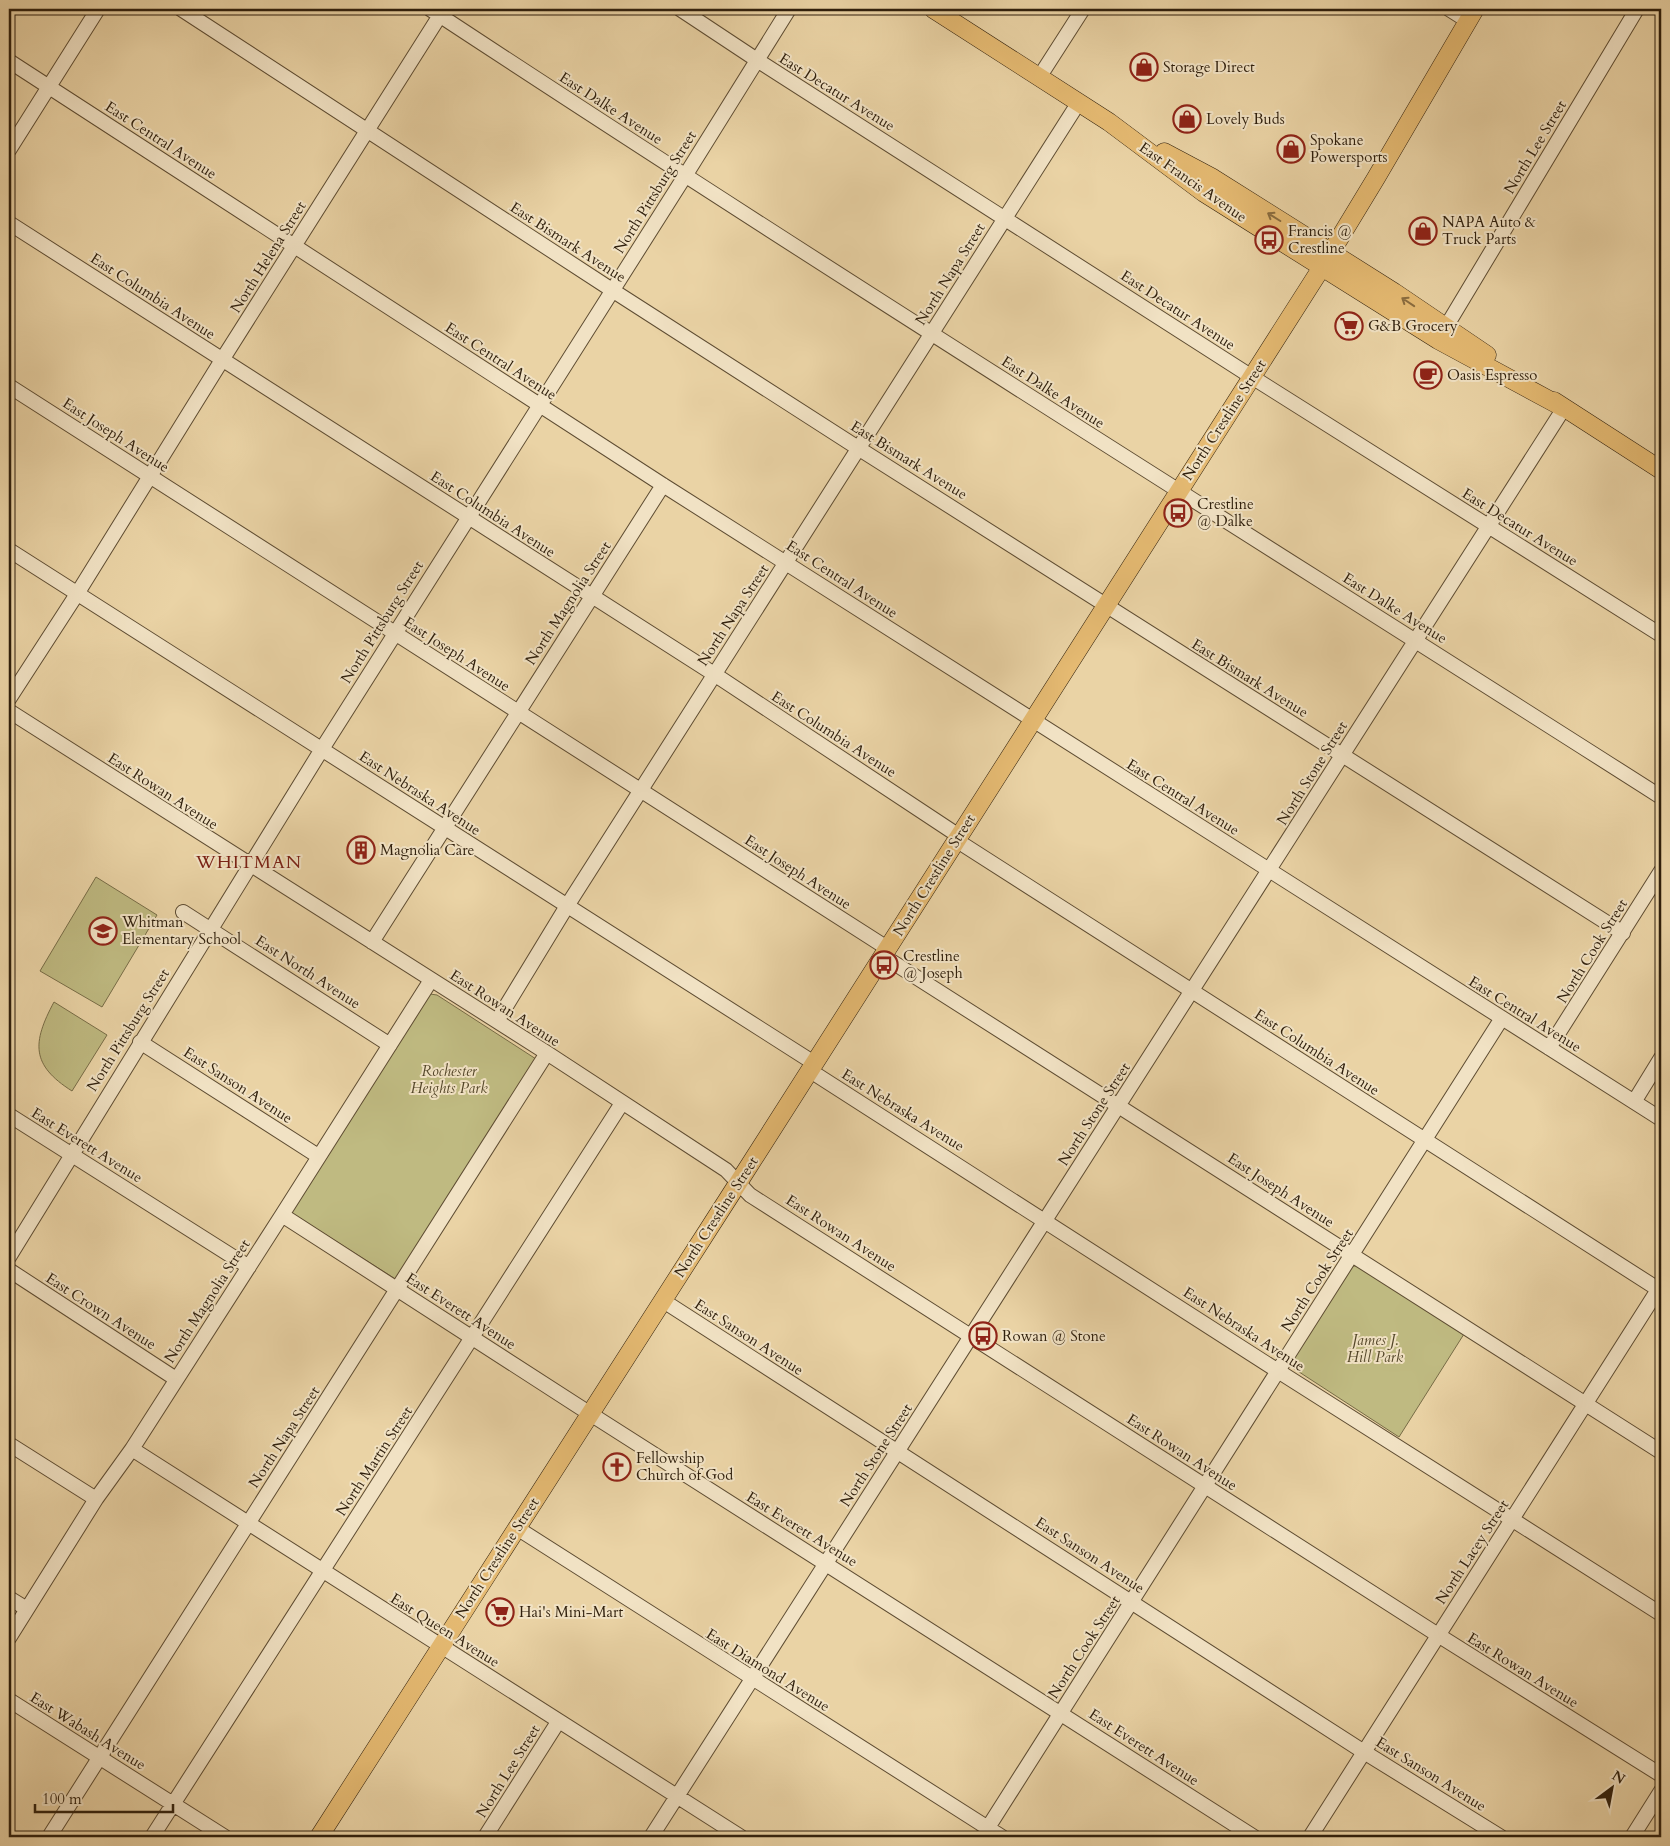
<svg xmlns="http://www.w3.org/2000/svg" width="1670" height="1846" font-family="Cardo,serif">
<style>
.green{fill:#bfba81;stroke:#776c46}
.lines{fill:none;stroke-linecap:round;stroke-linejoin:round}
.minor-casing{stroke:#5e4c32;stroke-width:16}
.major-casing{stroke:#2f1f0c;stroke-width:19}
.minor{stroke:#f1e2c4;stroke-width:14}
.major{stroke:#e5ba72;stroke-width:18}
.oneway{stroke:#8a6c3f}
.labels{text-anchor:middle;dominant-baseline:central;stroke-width:4;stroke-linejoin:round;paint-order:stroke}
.poi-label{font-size:15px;fill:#2f1f0c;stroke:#f1e2c4;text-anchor:start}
.street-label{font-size:15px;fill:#2f1f0c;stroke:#f1e2c4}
.park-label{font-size:15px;font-style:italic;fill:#534629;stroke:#f1e2c4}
.quarter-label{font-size:18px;letter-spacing:1px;fill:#7a1f14;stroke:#f1e2c4}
</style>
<rect width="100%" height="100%" fill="#ead3a5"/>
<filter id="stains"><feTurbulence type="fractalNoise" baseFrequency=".004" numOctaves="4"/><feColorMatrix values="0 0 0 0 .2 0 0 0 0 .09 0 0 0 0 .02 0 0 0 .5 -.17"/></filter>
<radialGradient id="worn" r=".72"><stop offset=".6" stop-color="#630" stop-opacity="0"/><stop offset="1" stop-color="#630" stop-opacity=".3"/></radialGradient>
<path class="green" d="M 96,877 L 157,915 L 102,1007 L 40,971 Z
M 430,994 L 437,995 L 536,1059 L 397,1280 L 293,1214 L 292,1211 L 427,996 Z
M 54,1002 L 107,1035 L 72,1091 C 31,1065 32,1043 54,1002 Z
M 1354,1266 L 1358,1266 L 1464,1334 L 1399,1437 L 1293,1368 L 1290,1363 L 1351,1267 Z"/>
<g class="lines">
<g class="minor-casing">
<path id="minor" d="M 181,9 L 612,290 L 858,448 L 1623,933
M 430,9 C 837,277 1250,535 1661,797
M 680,9 L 757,60 L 1252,377 L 1661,635
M 1449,9 L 1468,21
M 9,61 L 663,485 L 1661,1119
M 1040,76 L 1083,9
M 9,150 L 98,9
M 9,223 L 714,674 L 959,836
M 1446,327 L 1637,9
M 9,386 L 887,948
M 9,550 L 814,1063
M 9,699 L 77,594 L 222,360 L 444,9
M 9,711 L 547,1053 L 726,1170 L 750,1195 L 1438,1635 L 1661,1775
M 956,840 L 1661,1291
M 183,912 L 390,1045
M 372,942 L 663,485
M 883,956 L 1661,1452
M 497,1021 L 567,906 L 1079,102
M 140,1042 L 318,1156
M 1549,1048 L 1661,871
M 809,1070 L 1278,1371 L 1661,1614
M 1634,1102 L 1661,1058
M 9,1115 L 249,1267
M 282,1215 L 578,1406 L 1254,1837
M 9,1257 L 322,749 L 685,176 L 789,9
M 9,1270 L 176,1379
M 662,1300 L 1364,1752 L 1501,1837
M 9,1444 L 96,1499
M 132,1449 L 741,1837
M 517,1528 L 1002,1837
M 9,1598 L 27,1609
M 9,1638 L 96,1499 L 132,1449 L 282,1215 L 431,980
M 9,1700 L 225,1837
M 49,1837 L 547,1053
M 152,1837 L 622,1103
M 485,1837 L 558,1722
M 651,1837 L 1564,408
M 982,1837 L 1502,1018
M 1310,1837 L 1661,1285
M 1632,1837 L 1661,1791"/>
</g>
<g class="major-casing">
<path id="major" d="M 933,9 L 1109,122 L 1204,193 L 1438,340 L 1564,408
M 1164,152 L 1213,178 L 1394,292 L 1487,355
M 1554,401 L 1661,470
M 319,1837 L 733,1191 L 1322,267 L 1376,178 L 1475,9"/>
</g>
<use href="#minor" class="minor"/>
<use href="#major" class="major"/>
</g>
<defs><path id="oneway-shaft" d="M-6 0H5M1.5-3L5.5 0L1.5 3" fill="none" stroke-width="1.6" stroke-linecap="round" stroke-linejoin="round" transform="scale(1.25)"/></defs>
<g class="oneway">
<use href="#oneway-shaft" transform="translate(1274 217) rotate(-148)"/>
<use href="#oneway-shaft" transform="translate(1408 302) rotate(-146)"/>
</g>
<defs>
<g id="shop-ring" transform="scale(1.4375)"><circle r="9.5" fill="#f1e2c4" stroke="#8f2418" stroke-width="1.5"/><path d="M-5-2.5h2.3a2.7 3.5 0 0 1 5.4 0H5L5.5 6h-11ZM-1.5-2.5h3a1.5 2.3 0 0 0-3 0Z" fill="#8f2418"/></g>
<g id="bus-ring" transform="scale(1.4375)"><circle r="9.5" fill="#f1e2c4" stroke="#8f2418" stroke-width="1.5"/><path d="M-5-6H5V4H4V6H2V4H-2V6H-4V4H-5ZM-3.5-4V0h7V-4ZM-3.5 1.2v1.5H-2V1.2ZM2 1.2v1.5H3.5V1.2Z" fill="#8f2418"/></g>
<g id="supermarket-ring" transform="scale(1.4375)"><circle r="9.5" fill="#f1e2c4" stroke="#8f2418" stroke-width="1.5"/><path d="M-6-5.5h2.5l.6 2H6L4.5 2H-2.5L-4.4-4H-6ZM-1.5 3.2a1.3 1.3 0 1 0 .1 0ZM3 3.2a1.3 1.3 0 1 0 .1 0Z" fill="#8f2418"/></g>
<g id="cafe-ring" transform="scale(1.4375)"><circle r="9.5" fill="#f1e2c4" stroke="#8f2418" stroke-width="1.5"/><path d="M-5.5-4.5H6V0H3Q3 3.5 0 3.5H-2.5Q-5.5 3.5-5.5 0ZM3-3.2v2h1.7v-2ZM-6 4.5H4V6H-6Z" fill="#8f2418"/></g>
<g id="building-ring" transform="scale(1.4375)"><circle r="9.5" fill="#f1e2c4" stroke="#8f2418" stroke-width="1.5"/><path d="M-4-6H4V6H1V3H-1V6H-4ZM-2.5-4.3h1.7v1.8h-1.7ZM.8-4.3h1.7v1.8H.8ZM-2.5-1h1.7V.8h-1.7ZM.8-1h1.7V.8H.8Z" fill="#8f2418"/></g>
<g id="school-ring" transform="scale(1.4375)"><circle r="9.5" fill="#f1e2c4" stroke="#8f2418" stroke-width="1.5"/><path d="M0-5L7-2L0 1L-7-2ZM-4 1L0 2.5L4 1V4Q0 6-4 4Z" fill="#8f2418"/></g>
<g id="church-ring" transform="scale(1.4375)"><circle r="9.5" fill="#f1e2c4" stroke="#8f2418" stroke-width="1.5"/><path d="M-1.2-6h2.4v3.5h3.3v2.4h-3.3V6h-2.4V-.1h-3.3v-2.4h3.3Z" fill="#8f2418"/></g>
</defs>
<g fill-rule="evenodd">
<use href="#shop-ring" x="1144" y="67"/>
<use href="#shop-ring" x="1187" y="119"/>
<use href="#shop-ring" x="1291" y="149"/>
<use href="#shop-ring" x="1423" y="231"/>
<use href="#bus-ring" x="1269" y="240"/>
<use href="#supermarket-ring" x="1349" y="326"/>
<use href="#cafe-ring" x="1428" y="375"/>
<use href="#bus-ring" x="1178" y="513"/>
<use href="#building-ring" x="361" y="850"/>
<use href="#school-ring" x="103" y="931"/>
<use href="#bus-ring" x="884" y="965"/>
<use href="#bus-ring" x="983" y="1336"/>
<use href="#church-ring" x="617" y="1467"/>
<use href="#supermarket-ring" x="500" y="1612"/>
</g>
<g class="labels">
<g class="poi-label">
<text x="1163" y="67">Storage Direct</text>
<text x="1206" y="119">Lovely Buds</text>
<text x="1310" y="140">Spokane<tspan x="1310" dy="17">Powersports</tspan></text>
<text x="1442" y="222">NAPA Auto &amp;<tspan x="1442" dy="17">Truck Parts</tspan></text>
<text x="1288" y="231">Francis @<tspan x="1288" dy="17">Crestline</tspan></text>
<text x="1368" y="326">G&amp;B Grocery</text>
<text x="1447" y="375">Oasis Espresso</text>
<text x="1197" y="504">Crestline<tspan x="1197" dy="17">@ Dalke</tspan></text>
<text x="380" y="850">Magnolia Care</text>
<text x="122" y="922">Whitman<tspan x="122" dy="17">Elementary School</tspan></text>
<text x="903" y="956">Crestline<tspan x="903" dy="17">@ Joseph</tspan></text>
<text x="1002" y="1336">Rowan @ Stone</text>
<text x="636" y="1458">Fellowship<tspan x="636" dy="17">Church of God</tspan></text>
<text x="519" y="1612">Hai's Mini-Mart</text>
</g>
<g class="street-label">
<text transform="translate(837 92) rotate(32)">East Decatur Avenue</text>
<text transform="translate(611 108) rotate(33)">East Dalke Avenue</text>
<text transform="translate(161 140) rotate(33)">East Central Avenue</text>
<text transform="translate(1535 147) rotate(-59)">North Lee Street</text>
<text transform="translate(1193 182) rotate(35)">East Francis Avenue</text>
<text transform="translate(655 192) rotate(-58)">North Pittsburg Street</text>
<text transform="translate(568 242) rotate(33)">East Bismark Avenue</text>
<text transform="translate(268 257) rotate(-58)">North Helena Street</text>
<text transform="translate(950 274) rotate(-58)">North Napa Street</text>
<text transform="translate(153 296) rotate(33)">East Columbia Avenue</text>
<text transform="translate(1178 310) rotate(33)">East Decatur Avenue</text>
<text transform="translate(501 361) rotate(33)">East Central Avenue</text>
<text transform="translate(1053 392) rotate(33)">East Dalke Avenue</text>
<text transform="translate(1224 420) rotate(-57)">North Crestline Street</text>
<text transform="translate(116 435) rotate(33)">East Joseph Avenue</text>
<text transform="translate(909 460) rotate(32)">East Bismark Avenue</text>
<text transform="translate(493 514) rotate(33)">East Columbia Avenue</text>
<text transform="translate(1520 527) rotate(32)">East Decatur Avenue</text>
<text transform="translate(842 579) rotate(33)">East Central Avenue</text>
<text transform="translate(568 603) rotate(-57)">North Magnolia Street</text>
<text transform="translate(1395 608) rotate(32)">East Dalke Avenue</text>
<text transform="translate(733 615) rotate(-57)">North Napa Street</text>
<text transform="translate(382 622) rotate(-58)">North Pittsburg Street</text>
<text transform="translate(457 654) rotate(33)">East Joseph Avenue</text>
<text transform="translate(1250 678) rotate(32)">East Bismark Avenue</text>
<text transform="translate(834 734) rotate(33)">East Columbia Avenue</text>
<text transform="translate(1312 773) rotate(-58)">North Stone Street</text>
<text transform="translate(163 791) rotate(33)">East Rowan Avenue</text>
<text transform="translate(420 793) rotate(33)">East Nebraska Avenue</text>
<text transform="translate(1183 797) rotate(32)">East Central Avenue</text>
<text transform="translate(798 872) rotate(33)">East Joseph Avenue</text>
<text transform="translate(934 875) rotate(-58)">North Crestline Street</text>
<text transform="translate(1592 951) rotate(-58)">North Cook Street</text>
<text transform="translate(308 972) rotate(33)">East North Avenue</text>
<text transform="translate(505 1008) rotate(33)">East Rowan Avenue</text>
<text transform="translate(1525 1014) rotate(32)">East Central Avenue</text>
<text transform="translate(128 1030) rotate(-58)">North Pittsburg Street</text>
<text transform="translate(1317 1052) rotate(33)">East Columbia Avenue</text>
<text transform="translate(238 1085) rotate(33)">East Sanson Avenue</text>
<text transform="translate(903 1110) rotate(32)">East Nebraska Avenue</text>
<text transform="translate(1094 1114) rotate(-57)">North Stone Street</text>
<text transform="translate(87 1145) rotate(32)">East Everett Avenue</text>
<text transform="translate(1281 1190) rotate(33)">East Joseph Avenue</text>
<text transform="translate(716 1217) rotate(-57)">North Crestline Street</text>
<text transform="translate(841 1233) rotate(33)">East Rowan Avenue</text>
<text transform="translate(1317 1280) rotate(-57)">North Cook Street</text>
<text transform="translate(207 1301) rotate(-57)">North Magnolia Street</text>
<text transform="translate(101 1311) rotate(33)">East Crown Avenue</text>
<text transform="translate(461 1311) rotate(33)">East Everett Avenue</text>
<text transform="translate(1244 1329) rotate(33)">East Nebraska Avenue</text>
<text transform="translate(749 1337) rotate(33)">East Sanson Avenue</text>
<text transform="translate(284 1437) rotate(-57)">North Napa Street</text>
<text transform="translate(1182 1452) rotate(33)">East Rowan Avenue</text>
<text transform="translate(876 1455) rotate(-57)">North Stone Street</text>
<text transform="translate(374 1461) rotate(-57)">North Martin Street</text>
<text transform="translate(802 1529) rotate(32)">East Everett Avenue</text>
<text transform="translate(1472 1552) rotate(-57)">North Lacey Street</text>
<text transform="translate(1090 1555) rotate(33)">East Sanson Avenue</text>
<text transform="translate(497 1558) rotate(-57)">North Crestline Street</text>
<text transform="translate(445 1630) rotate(32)">East Queen Avenue</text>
<text transform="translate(1084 1647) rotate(-57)">North Cook Street</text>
<text transform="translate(768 1670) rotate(32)">East Diamond Avenue</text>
<text transform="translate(1523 1670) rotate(32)">East Rowan Avenue</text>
<text transform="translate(88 1731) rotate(32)">East Wabash Avenue</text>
<text transform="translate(1144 1747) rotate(33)">East Everett Avenue</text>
<text transform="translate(508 1771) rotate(-58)">North Lee Street</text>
<text transform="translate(1431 1774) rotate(32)">East Sanson Avenue</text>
</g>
<g class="park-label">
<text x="449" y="1071">Rochester<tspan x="449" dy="17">Heights Park</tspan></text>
<text x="1375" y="1340">James J.<tspan x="1375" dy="17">Hill Park</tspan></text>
</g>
<g class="quarter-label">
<text x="249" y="862">WHITMAN</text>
</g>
</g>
<rect width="1670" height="1846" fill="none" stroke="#ead3a5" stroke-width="30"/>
<rect x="10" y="10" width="1650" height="1826" fill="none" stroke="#2f1f0c" stroke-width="2.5"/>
<rect x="15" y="15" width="1640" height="1816" fill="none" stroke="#2f1f0c"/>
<g transform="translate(1612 1788) rotate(32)" stroke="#f1e2c4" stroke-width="4" paint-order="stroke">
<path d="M0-4L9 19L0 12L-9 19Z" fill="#2f1f0c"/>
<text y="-8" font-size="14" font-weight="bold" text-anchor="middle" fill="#2f1f0c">N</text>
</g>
<path d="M35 1804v8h138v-8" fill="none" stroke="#2f1f0c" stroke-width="2.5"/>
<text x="42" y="1804" font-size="15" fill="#2f1f0c" stroke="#f1e2c4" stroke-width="4" paint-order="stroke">100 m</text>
<rect width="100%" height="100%" filter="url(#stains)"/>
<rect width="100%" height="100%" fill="url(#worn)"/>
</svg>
